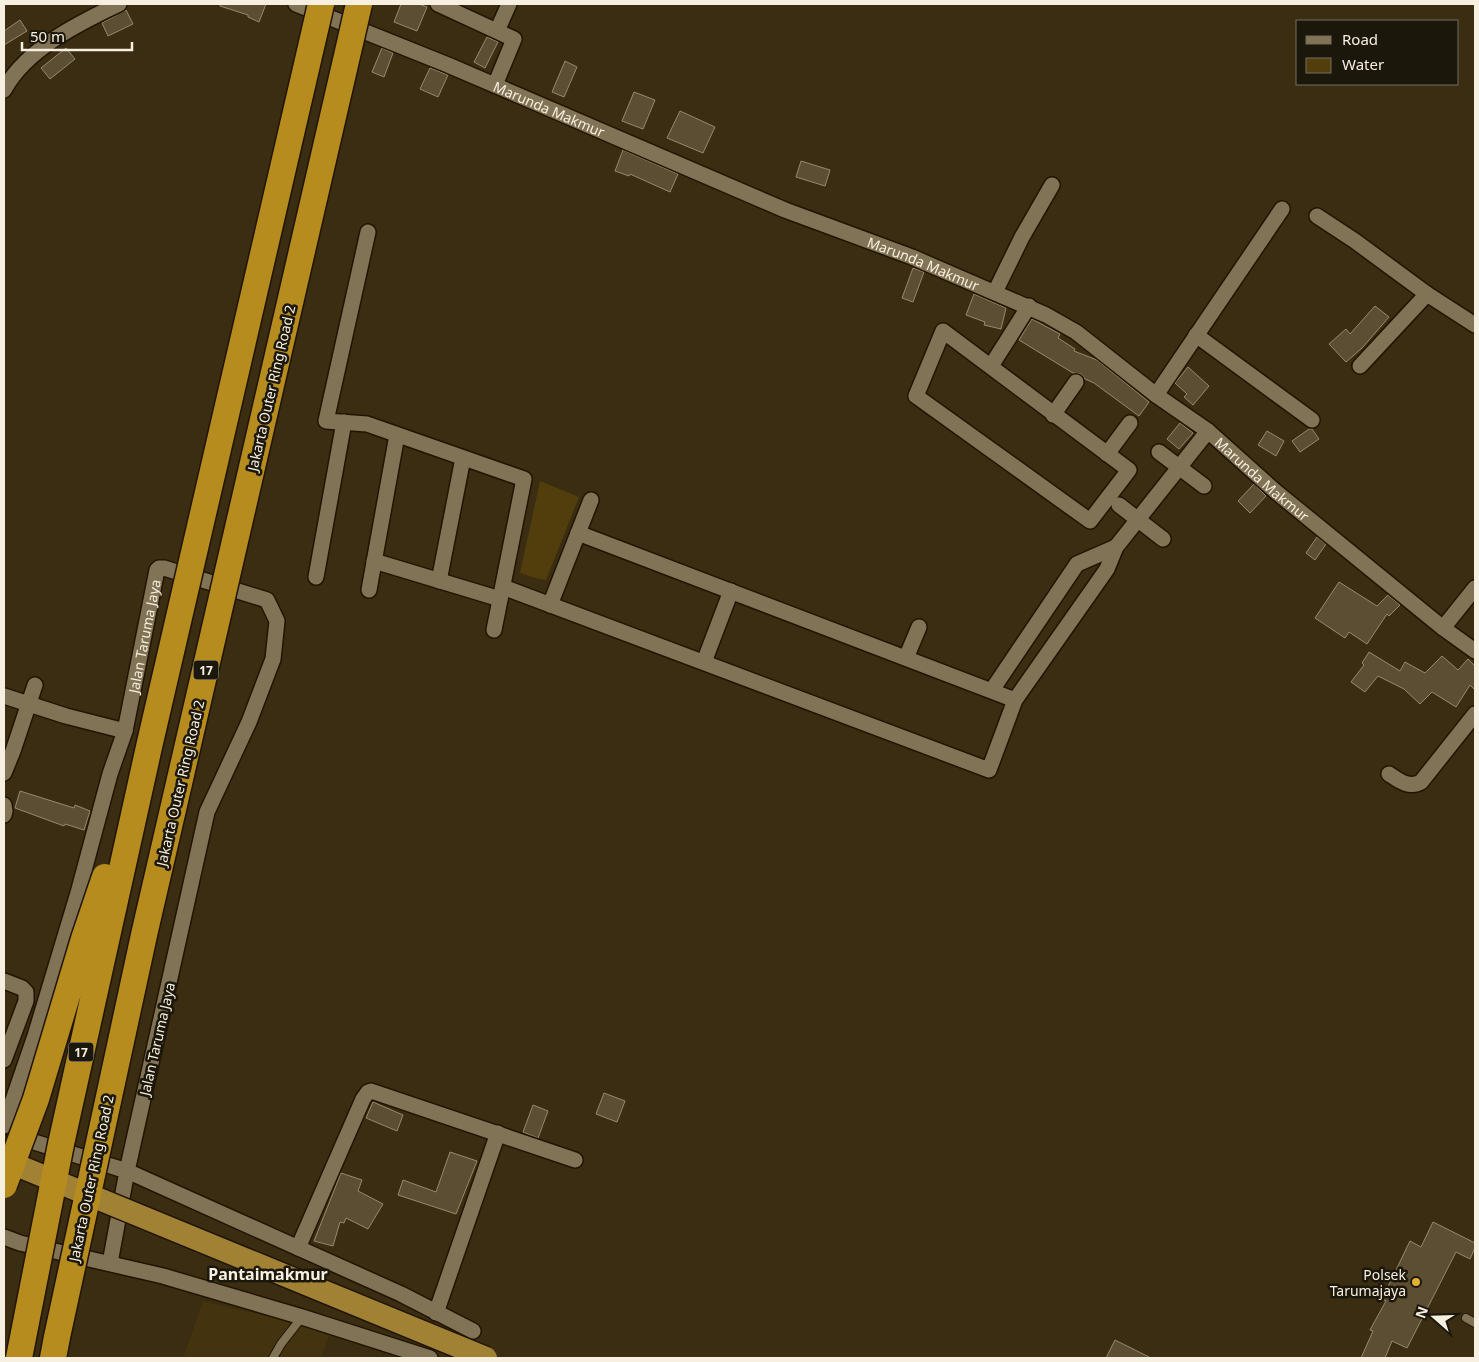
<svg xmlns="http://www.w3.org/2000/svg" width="1479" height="1362" font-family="'Noto Sans',sans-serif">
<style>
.built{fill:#43330e}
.water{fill:#523e0d}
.building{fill:#5c4e32;stroke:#98896b}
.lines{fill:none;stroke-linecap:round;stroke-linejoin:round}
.service-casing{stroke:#211500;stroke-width:10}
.minor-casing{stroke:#211500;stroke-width:18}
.motorway-casing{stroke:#211500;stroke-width:29}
.service{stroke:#817355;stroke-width:8}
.minor{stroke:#817355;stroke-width:15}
.motorway{stroke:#b68c1f;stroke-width:26}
.primary-bridge-casing{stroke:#211500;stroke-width:25;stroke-linecap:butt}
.motorway-bridge-casing{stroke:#211500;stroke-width:29;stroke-linecap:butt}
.primary-bridge{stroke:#a18235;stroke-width:22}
.motorway-bridge{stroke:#b68c1f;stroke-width:26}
.poi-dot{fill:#e1af34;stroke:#1c170b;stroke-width:2}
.labels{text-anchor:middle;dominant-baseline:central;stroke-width:5;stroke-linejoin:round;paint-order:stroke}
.shield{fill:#1c170b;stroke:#b5ae9f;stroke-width:1}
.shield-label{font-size:12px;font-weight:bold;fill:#f7efdf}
.street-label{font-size:14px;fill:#f7efdf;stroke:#1c170b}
.poi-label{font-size:14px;fill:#f7efdf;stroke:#1c170b;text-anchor:end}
.quarter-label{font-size:16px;font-weight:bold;fill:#f7efdf;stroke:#1c170b}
</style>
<rect width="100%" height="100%" fill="#3a2d11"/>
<path class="built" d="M 203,1301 L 331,1331 L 321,1358 L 183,1358 Z"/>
<path class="water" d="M 540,481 L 579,497 L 546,580 L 535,578 L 520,573 Z"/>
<path class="building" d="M 220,4 L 266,4 L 259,22 L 248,17 L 248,15 L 220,6 Z
M 401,4 L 419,4 L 427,7 L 417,31 L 394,22 Z
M 126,10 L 133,24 L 108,36 L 102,23 Z
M 20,20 L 27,31 L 4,45 L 4,31 Z
M 487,37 L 498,42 L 485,68 L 474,62 Z
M 66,48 L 75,59 L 50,79 L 41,68 Z
M 382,48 L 393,53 L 384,77 L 372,72 Z
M 565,61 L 577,67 L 564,97 L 552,92 Z
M 430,68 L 448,75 L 438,97 L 420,89 Z
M 634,92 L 655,100 L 643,129 L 622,121 Z
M 680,111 L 715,127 L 703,153 L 667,138 Z
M 623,150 L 678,174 L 670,192 L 630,174 L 629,176 L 615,171 Z
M 801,161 L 830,170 L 825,186 L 796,177 Z
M 913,268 L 924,272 L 913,302 L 902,298 Z
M 974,294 L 1006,308 L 1001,329 L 984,325 L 985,322 L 966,315 Z
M 1375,306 L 1389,317 L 1362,348 L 1346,362 L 1329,344 L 1346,329 L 1350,334 Z
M 1032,319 L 1060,334 L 1058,338 L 1075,349 L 1074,351 L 1097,360 L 1149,402 L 1139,416 L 1094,383 L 1085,379 L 1081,374 L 1073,373 L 1019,340 Z
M 1188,367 L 1209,386 L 1193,405 L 1184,397 L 1187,394 L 1175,383 Z
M 1180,423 L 1193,433 L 1179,449 L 1167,439 Z
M 1309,429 L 1312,429 L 1319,439 L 1300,452 L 1292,441 Z
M 1267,431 L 1284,441 L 1276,456 L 1258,445 Z
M 1254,484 L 1266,496 L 1250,513 L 1238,501 Z
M 1317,537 L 1326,544 L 1315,560 L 1306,553 Z
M 1339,582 L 1377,606 L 1388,595 L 1400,605 L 1389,616 L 1387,614 L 1367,644 L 1349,632 L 1345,638 L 1315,618 Z
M 1369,652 L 1400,671 L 1405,662 L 1425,673 L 1442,656 L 1458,670 L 1468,659 L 1475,666 L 1475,690 L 1470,685 L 1456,707 L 1432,692 L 1420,704 L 1404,689 L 1378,676 L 1365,692 L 1351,682 L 1364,665 L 1362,663 Z
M 20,791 L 74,808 L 75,805 L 90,811 L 84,830 L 65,824 L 64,826 L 15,808 Z
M 604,1093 L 625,1101 L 617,1122 L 596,1114 Z
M 373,1102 L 403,1115 L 397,1131 L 366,1118 Z
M 533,1105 L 548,1111 L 538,1138 L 523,1132 Z
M 450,1152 L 477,1161 L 456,1214 L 398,1195 L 403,1180 L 436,1192 Z
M 341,1173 L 362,1180 L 358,1191 L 383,1204 L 368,1229 L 346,1218 L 344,1223 L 340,1222 L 333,1246 L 314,1241 Z
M 1433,1222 L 1475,1243 L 1475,1248 L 1470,1259 L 1456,1252 L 1407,1348 L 1392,1341 L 1385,1358 L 1361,1358 L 1373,1331 L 1370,1330 L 1386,1301 L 1382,1299 L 1410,1241 L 1421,1247 Z
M 1115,1340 L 1151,1358 L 1106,1358 Z"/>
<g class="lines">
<g class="service-casing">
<path id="service" d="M 1466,1318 L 1475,1323
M 273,1358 L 281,1344 L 302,1317"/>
</g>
<g class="minor-casing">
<g id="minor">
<path id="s1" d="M 296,4 L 448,65 L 785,210 L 912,257 L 1046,315 L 1076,332 L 1156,395 L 1208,431 L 1275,491 L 1443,628 L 1475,651"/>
<path d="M 438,4 L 514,39 L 495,85"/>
<path d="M 497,31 L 509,4"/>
<path d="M 4,90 C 26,49 79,23 119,4"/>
<path d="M 1317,216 L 1355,241 L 1427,294"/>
<path d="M 368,232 L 326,421 L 367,424 L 524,479 L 494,630"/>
<path d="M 995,292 L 1022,237 L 1052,185"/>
<path d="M 943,331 L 1129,470 L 1090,521 L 916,396 Z"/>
<path d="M 1196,335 L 1312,420"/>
<path d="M 991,366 L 1029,306"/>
<path d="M 1360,366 L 1427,294 L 1475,325"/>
<path d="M 1156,395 L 1282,209"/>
<path d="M 1053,415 L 1076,382"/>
<path d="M 1159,452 L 1204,486"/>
<path d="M 1107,454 L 1130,423"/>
<path d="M 1119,505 L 1163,539"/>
<path d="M 578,533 L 1015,700"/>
<path d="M 374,561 L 500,599"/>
<path d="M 316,577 L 344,422"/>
<path d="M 439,581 L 463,458"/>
<path d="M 503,587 L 989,770 L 1015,700 L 1107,569 L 1116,547 L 1208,431"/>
<path d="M 369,590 L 397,435"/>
<path d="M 550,605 L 591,500"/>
<path d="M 1443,628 L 1475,588"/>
<path d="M 906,658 L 919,627"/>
<path d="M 704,662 L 731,591"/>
<path d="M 992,690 L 1077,564 L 1116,547"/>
<path d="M 4,696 L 66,716 L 125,731"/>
<path d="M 4,773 L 13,751 L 35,685"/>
<path d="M 1389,774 C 1398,780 1409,789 1421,782 L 1475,714"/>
<path d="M 4,805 L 5,811 L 4,815"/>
<path d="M 4,981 L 22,988 L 26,992 L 26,1001 L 4,1060"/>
<path id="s2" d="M 4,1126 L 35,1036 L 78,893 L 110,774 L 125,731 L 157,570 L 159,568 L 164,568 L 267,600 L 277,621 L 273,659 L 249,722 L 207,812 L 127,1171 L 401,1294 L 473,1331"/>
<path d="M 15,1136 L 127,1171 L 110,1263"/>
<path d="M 4,1237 L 20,1243 L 163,1276 L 302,1317 L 430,1358"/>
<path d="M 298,1248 L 363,1099 L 368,1092 L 371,1091 L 575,1160"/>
<path d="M 436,1313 L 498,1133"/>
</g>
</g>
<g class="motorway-casing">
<path id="motorway" d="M 53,1358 L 57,1337"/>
</g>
<use href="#service" class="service"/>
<use href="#minor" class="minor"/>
<use href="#motorway" class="motorway"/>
<g class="primary-bridge-casing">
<path id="primary-bridge" d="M 4,1160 L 486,1358"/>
</g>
<g class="motorway-bridge-casing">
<path id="motorway-bridge" d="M 4,1185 L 36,1099 L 84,939 L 105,877
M 57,1337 L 144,935 L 359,4
M 19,1358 L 61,1144 L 149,747 L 321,4"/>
</g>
<use href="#primary-bridge" class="primary-bridge"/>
<use href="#motorway-bridge" class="motorway-bridge"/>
</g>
<circle class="poi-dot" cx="1416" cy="1282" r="5"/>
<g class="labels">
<g class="shield">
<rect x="193.5" y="660.5" width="25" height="19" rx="4"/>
<rect x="68.5" y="1042.5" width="25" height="19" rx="4"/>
</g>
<g class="shield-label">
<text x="206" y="670">17</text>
<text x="81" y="1052">17</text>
</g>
<g class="street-label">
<text stroke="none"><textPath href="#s1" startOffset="274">Marunda Makmur</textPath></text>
<text stroke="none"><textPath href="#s1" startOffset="679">Marunda Makmur</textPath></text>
<text transform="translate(271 388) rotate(-77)">Jakarta Outer Ring Road 2</text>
<text stroke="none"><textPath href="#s1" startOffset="1084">Marunda Makmur</textPath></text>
<text stroke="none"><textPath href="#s2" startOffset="510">Jalan Taruma Jaya</textPath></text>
<text transform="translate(180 783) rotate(-77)">Jakarta Outer Ring Road 2</text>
<text transform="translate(157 1039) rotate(-77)">Jalan Taruma Jaya</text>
<text transform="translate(91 1178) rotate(-78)">Jakarta Outer Ring Road 2</text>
</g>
<g class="poi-label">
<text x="1406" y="1274">Polsek<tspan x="1406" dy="16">Tarumajaya</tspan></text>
</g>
<g class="quarter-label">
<text x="268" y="1274">Pantaimakmur</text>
</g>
</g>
<rect width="1479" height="1362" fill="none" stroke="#f7efdf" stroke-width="10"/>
<rect x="1296" y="20" width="162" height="65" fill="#1c170b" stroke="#746d60"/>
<rect x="1306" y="36" width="25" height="8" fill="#817355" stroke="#746d60"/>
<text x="1342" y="45" font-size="15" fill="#f7efdf">Road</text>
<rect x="1306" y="58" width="25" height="15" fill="#523e0d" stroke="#746d60"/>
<text x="1342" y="70" font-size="15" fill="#f7efdf">Water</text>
<g transform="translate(1434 1317) rotate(290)" stroke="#1c170b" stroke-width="4" paint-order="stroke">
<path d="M0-4L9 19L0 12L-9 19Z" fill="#f7efdf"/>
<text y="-8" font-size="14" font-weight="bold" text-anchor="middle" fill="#f7efdf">N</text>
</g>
<path d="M22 42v8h110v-8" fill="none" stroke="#f7efdf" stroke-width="2.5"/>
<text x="30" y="42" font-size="15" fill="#f7efdf" stroke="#1c170b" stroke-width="4" paint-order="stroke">50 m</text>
</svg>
